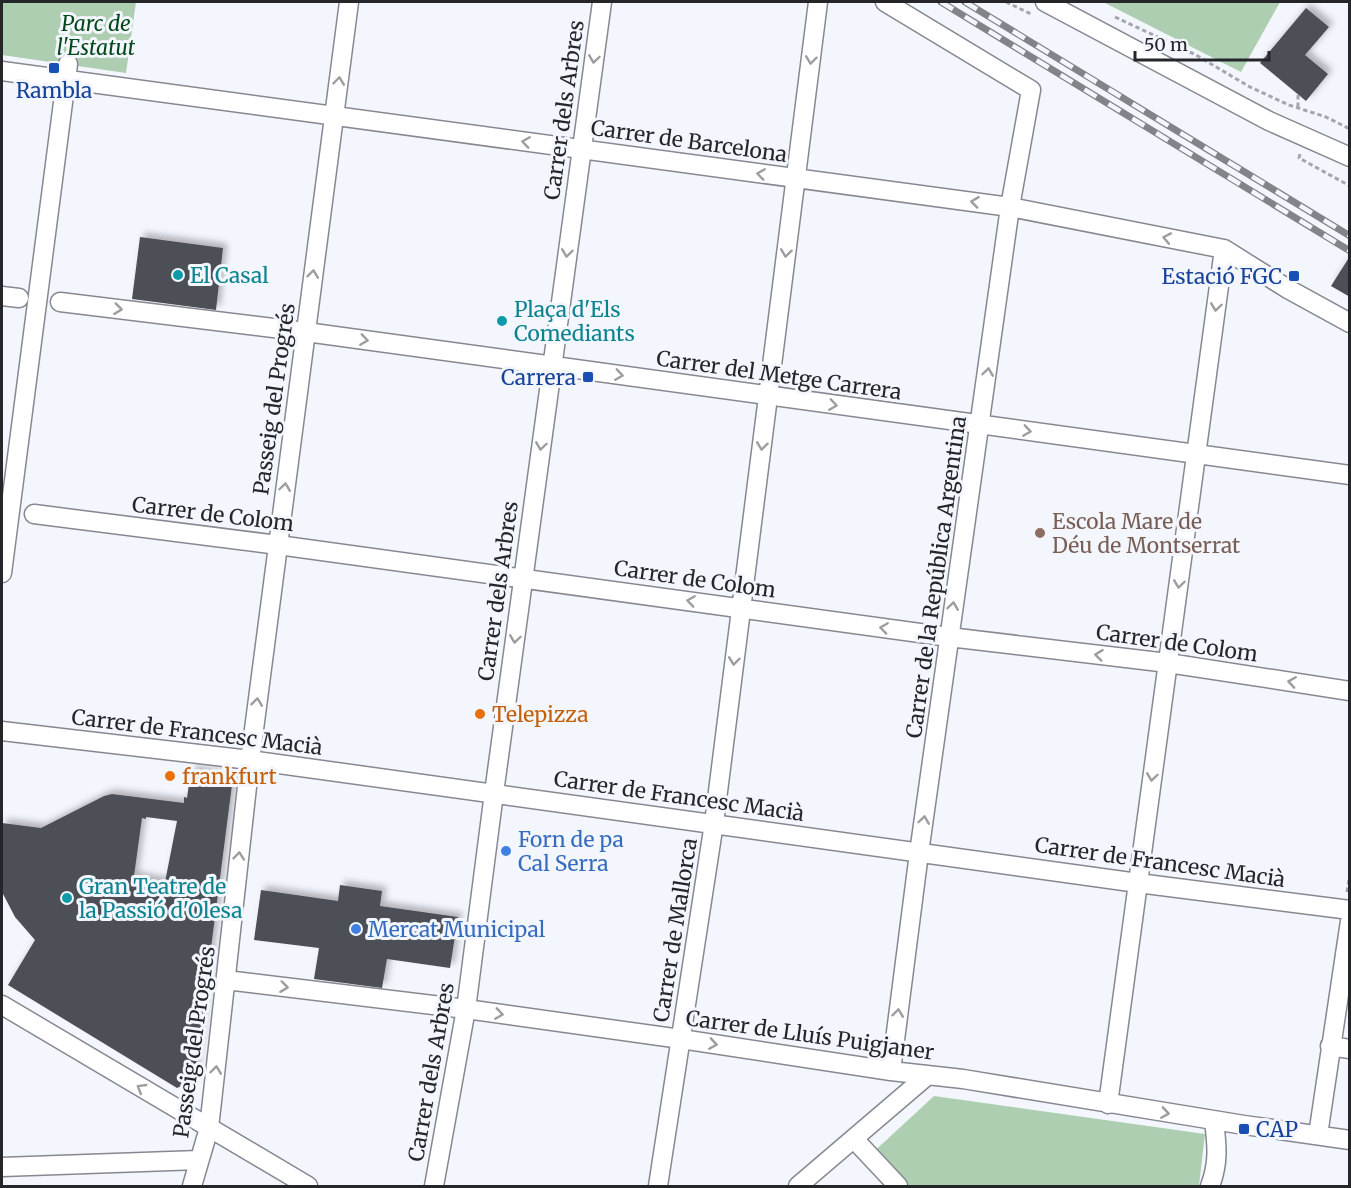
<svg xmlns="http://www.w3.org/2000/svg" width="1351" height="1188" font-family="Merriweather,serif">
<style>
.green{fill:#adceb0}
.building{fill:#4d4f57;fill-rule:evenodd;filter:url(#shadow)}
.lines{fill:none;stroke-linecap:round;stroke-linejoin:round}
.minor-casing{stroke:#868891;stroke-width:21}
.path{stroke:#a4a6ac;stroke-width:3;stroke-dasharray:4.5 3;stroke-linecap:butt}
.minor{stroke:#fff;stroke-width:18}
.rail-casing{stroke:#83848a;stroke-width:7}
.rail{stroke:#f4f6fe;stroke-width:4.5;stroke-dasharray:14;stroke-linecap:butt}
.oneway{stroke:#9d9d9f}
.transit-dot{fill:#1a4fb4;stroke:#f4f6fe;stroke-width:2}
.culture-dot{fill:#0f9aa8;stroke:#f4f6fe;stroke-width:2}
.education-dot{fill:#8d6e63;stroke:#f4f6fe;stroke-width:2}
.food-dot{fill:#e8710a;stroke:#f4f6fe;stroke-width:2}
.shop-dot{fill:#3f7fe0;stroke:#f4f6fe;stroke-width:2}
.labels{text-anchor:middle;dominant-baseline:central;stroke-width:6;stroke-linejoin:round;paint-order:stroke}
.park-label{font-size:21px;font-style:italic;fill:#024819;stroke:#f4f6fe}
.transit-label{font-size:21px;fill:#164399;stroke:#f4f6fe;text-anchor:end}
.street-label{font-size:21px;fill:#25262a;stroke:#f4f6fe}
.culture-label{font-size:21px;fill:#0d838f;stroke:#f4f6fe;text-anchor:start}
.education-label{font-size:21px;fill:#785e54;stroke:#f4f6fe;text-anchor:start}
.food-label{font-size:21px;fill:#c56008;stroke:#f4f6fe;text-anchor:start}
.shop-label{font-size:21px;fill:#366cbe;stroke:#f4f6fe;text-anchor:start}
</style>
<defs>
<filter id="shadow"><feDropShadow dx="4.5" dy="-4.5" stdDeviation="3" flood-color="#0004"/></filter>
</defs>
<rect width="100%" height="100%" fill="#f4f6fe"/>
<path class="green" d="M 2,2 L 136,2 L 126,73 L 2,55 Z
M 1103,2 L 1280,2 L 1241,72 Z
M 934,1096 L 1205,1134 L 1199,1186 L 896,1186 L 868,1157 Z"/>
<path class="building" d="M 1306,8 L 1329,27 L 1305,55 L 1328,74 L 1306,101 L 1260,63 Z
M 140,237 L 223,248 L 216,310 L 132,299 Z
M 1350,256 L 1350,297 L 1331,286 Z
M 191,770 L 233,777 L 194,1080 L 177,1088 L 8,985 L 35,940 L 15,917 L 2,892 L 2,823 L 41,828 L 104,796 L 112,794 L 184,803 L 184,797 L 187,798 ZM 146,817 L 177,821 L 165,882 L 134,876 L 142,818 L 146,819 Z
M 340,885 L 382,891 L 380,906 L 458,917 L 450,968 L 387,959 L 382,988 L 314,979 L 319,948 L 254,940 L 261,890 L 338,901 Z"/>
<g class="lines">
<g class="minor-casing">
<path id="minor" d="M 885,2 L 1031,90 L 1010,207 L 919,853 L 891,1071
M 1045,2 L 1269,121 L 1350,157
M 2,71 L 1010,207 L 1224,249 L 1288,289 L 1350,323
M 2,296 L 19,298
M 60,302 L 306,332 L 1350,475
M 34,514 L 278,545 L 949,637 L 1168,663 L 1350,691
M 2,573 L 68,64
M 2,731 L 250,760 L 1138,883 L 1350,910
M 226,980 L 466,1009 L 681,1039 L 891,1071 L 963,1079 L 1244,1125 L 1350,1140
M 2,1005 L 308,1186
M 1330,1046 L 1350,1049
M 1108,1104 L 1224,249
M 1318,1135 L 1350,921
M 854,1139 L 898,1186
M 2,1167 L 199,1160
M 192,1186 L 209,1128 L 250,760 L 349,2
M 434,1186 L 466,1009 L 494,793 L 602,2
M 658,1186 L 714,823 L 818,2
M 798,1186 L 928,1075
M 1210,1186 C 1219,1163 1217,1145 1214,1121"/>
</g>
<path class="path" d="M 1006,2 L 1031,14
M 1115,17 L 1196,55 L 1250,87 L 1289,105 L 1326,117 L 1350,129
M 1298,95 L 1298,108
M 1300,154 L 1299,158 L 1350,186
M 1347,892 L 1350,873"/>
<use href="#minor" class="minor"/>
<g class="rail-casing">
<path id="rail" d="M 941,2 L 1350,251
M 965,2 L 1350,236"/>
</g>
<use href="#rail" class="rail"/>
</g>
<defs><path id="oneway-chevron" d="M-2-3.5L2.5 0L-2 3.5" fill="none" stroke-width="1.6" stroke-linecap="round" stroke-linejoin="round" transform="scale(1.5)"/></defs>
<g class="oneway">
<use href="#oneway-chevron" transform="translate(594 59) rotate(98)"/>
<use href="#oneway-chevron" transform="translate(811 60) rotate(97)"/>
<use href="#oneway-chevron" transform="translate(339 81) rotate(-83)"/>
<use href="#oneway-chevron" transform="translate(526 142) rotate(-172)"/>
<use href="#oneway-chevron" transform="translate(761 174) rotate(-172)"/>
<use href="#oneway-chevron" transform="translate(975 202) rotate(-173)"/>
<use href="#oneway-chevron" transform="translate(1167 238) rotate(-169)"/>
<use href="#oneway-chevron" transform="translate(567 253) rotate(98)"/>
<use href="#oneway-chevron" transform="translate(786 253) rotate(97)"/>
<use href="#oneway-chevron" transform="translate(313 274) rotate(-83)"/>
<use href="#oneway-chevron" transform="translate(1216 307) rotate(98)"/>
<use href="#oneway-chevron" transform="translate(118 309) rotate(7)"/>
<use href="#oneway-chevron" transform="translate(364 340) rotate(8)"/>
<use href="#oneway-chevron" transform="translate(988 372) rotate(-82)"/>
<use href="#oneway-chevron" transform="translate(619 375) rotate(8)"/>
<use href="#oneway-chevron" transform="translate(833 405) rotate(8)"/>
<use href="#oneway-chevron" transform="translate(1027 431) rotate(8)"/>
<use href="#oneway-chevron" transform="translate(541 446) rotate(98)"/>
<use href="#oneway-chevron" transform="translate(762 446) rotate(97)"/>
<use href="#oneway-chevron" transform="translate(285 487) rotate(-82)"/>
<use href="#oneway-chevron" transform="translate(1179 584) rotate(98)"/>
<use href="#oneway-chevron" transform="translate(691 601) rotate(-172)"/>
<use href="#oneway-chevron" transform="translate(953 606) rotate(-82)"/>
<use href="#oneway-chevron" transform="translate(884 628) rotate(-172)"/>
<use href="#oneway-chevron" transform="translate(515 639) rotate(98)"/>
<use href="#oneway-chevron" transform="translate(1099 655) rotate(-173)"/>
<use href="#oneway-chevron" transform="translate(734 661) rotate(97)"/>
<use href="#oneway-chevron" transform="translate(1292 682) rotate(-171)"/>
<use href="#oneway-chevron" transform="translate(257 702) rotate(-83)"/>
<use href="#oneway-chevron" transform="translate(1152 777) rotate(98)"/>
<use href="#oneway-chevron" transform="translate(924 820) rotate(-82)"/>
<use href="#oneway-chevron" transform="translate(239 856) rotate(-84)"/>
<use href="#oneway-chevron" transform="translate(284 987) rotate(7)"/>
<use href="#oneway-chevron" transform="translate(898 1013) rotate(-83)"/>
<use href="#oneway-chevron" transform="translate(499 1014) rotate(8)"/>
<use href="#oneway-chevron" transform="translate(713 1044) rotate(9)"/>
<use href="#oneway-chevron" transform="translate(216 1070) rotate(-83)"/>
<use href="#oneway-chevron" transform="translate(141 1088) rotate(-149)"/>
<use href="#oneway-chevron" transform="translate(1165 1113) rotate(9)"/>
</g>
<g class="transit-dot">
<rect x="48" y="62" width="12" height="12" rx="3"/>
<rect x="1288" y="270" width="12" height="12" rx="3"/>
<rect x="582" y="371" width="12" height="12" rx="3"/>
<rect x="1238" y="1123" width="12" height="12" rx="3"/>
</g>
<g class="culture-dot">
<circle cx="178" cy="275" r="6"/>
<circle cx="502" cy="321" r="6"/>
<circle cx="67" cy="898" r="6"/>
</g>
<circle class="education-dot" cx="1040" cy="533" r="6"/>
<g class="food-dot">
<circle cx="480" cy="714" r="6"/>
<circle cx="170" cy="776" r="6"/>
</g>
<g class="shop-dot">
<circle cx="506" cy="851" r="6"/>
<circle cx="356" cy="929" r="6"/>
</g>
<g class="labels">
<g class="park-label">
<text x="96" y="23">Parc de<tspan x="96" dy="24">l'Estatut</tspan></text>
</g>
<g class="transit-label">
<text x="54" y="90" text-anchor="middle">Rambla</text>
<text x="1282" y="276">Estació FGC</text>
<text x="576" y="377">Carrera</text>
<text x="1256" y="1129" text-anchor="start">CAP</text>
</g>
<g class="street-label">
<text transform="translate(564 110) rotate(-82)">Carrer dels Arbres</text>
<text transform="translate(689 141) rotate(8)">Carrer de Barcelona</text>
<text transform="translate(779 375) rotate(8)">Carrer del Metge Carrera</text>
<text transform="translate(274 399) rotate(-82)">Passeig del Progrés</text>
<text transform="translate(213 514) rotate(7)">Carrer de Colom</text>
<text transform="translate(936 577) rotate(-82)">Carrer de la República Argentina</text>
<text transform="translate(695 579) rotate(8)">Carrer de Colom</text>
<text transform="translate(498 591) rotate(-82)">Carrer dels Arbres</text>
<text transform="translate(1177 643) rotate(8)">Carrer de Colom</text>
<text transform="translate(197 732) rotate(7)">Carrer de Francesc Macià</text>
<text transform="translate(679 796) rotate(8)">Carrer de Francesc Macià</text>
<text transform="translate(1160 862) rotate(8)">Carrer de Francesc Macià</text>
<text transform="translate(675 930) rotate(-81)">Carrer de Mallorca</text>
<text transform="translate(810 1035) rotate(8)">Carrer de Lluís Puigjaner</text>
<text transform="translate(194 1042) rotate(-82)">Passeig del Progrés</text>
<text transform="translate(431 1072) rotate(-80)">Carrer dels Arbres</text>
</g>
<g class="culture-label">
<text x="190" y="275">El Casal</text>
<text x="514" y="309">Plaça d'Els<tspan x="514" dy="24">Comediants</tspan></text>
<text x="79" y="886">Gran Teatre de<tspan x="79" dy="24">la Passió d'Olesa</tspan></text>
</g>
<g class="education-label">
<text x="1052" y="521">Escola Mare de<tspan x="1052" dy="24">Déu de Montserrat</tspan></text>
</g>
<g class="food-label">
<text x="492" y="714">Telepizza</text>
<text x="182" y="776">frankfurt</text>
</g>
<g class="shop-label">
<text x="518" y="839">Forn de pa<tspan x="518" dy="24">Cal Serra</tspan></text>
<text x="368" y="929">Mercat Municipal</text>
</g>
</g>
<rect width="1351" height="1188" fill="none" stroke="#25262a" stroke-width="6"/>
<path d="M1135 51v9h134v-9" fill="none" stroke="#25262a" stroke-width="3"/>
<text x="1144" y="51" font-size="18" fill="#25262a" stroke="#f4f6fe" stroke-width="4.5" paint-order="stroke">50 m</text>
</svg>
